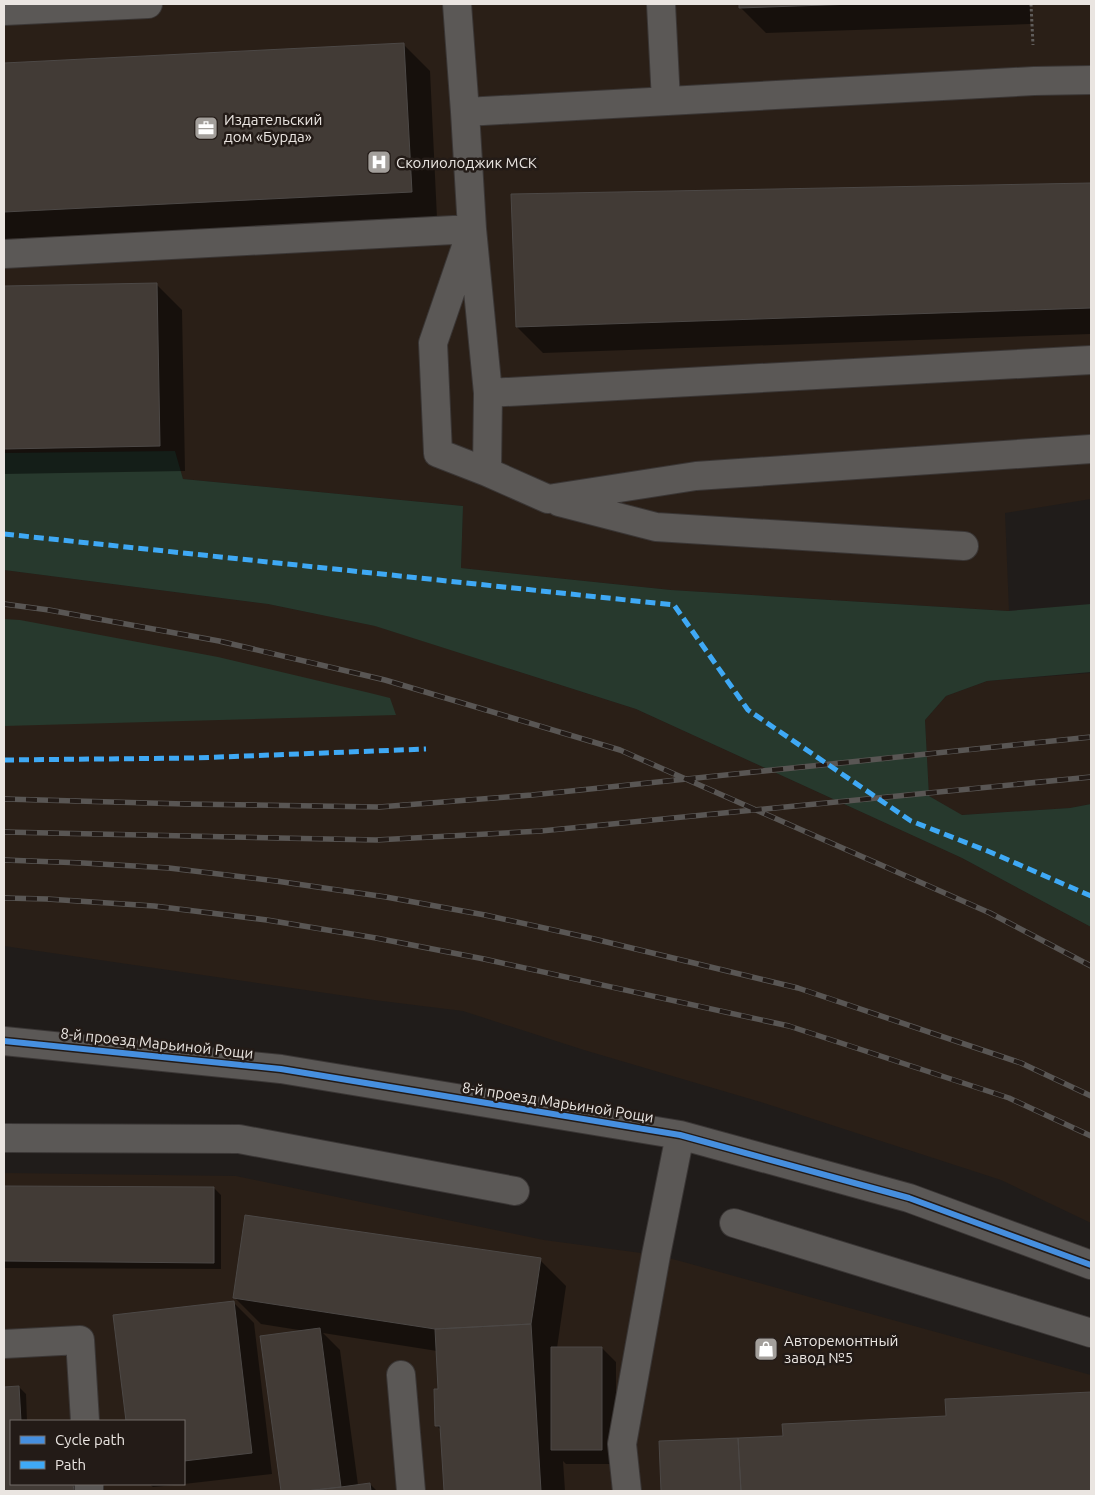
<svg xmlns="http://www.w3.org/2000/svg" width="1095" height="1495" font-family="Ubuntu,sans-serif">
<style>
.built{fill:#2a1f17;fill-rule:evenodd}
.green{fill:#27392d}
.shadow{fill:#0007}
.building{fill:#423b36;stroke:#4c4846}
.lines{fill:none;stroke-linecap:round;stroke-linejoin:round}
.minor-casing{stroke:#3a3635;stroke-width:30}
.path{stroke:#605d5b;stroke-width:3;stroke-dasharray:2.5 2.5;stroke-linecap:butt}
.minor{stroke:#5b5856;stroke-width:28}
.rail-casing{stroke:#595654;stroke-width:5.5}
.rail{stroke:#231b17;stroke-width:4;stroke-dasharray:11;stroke-linecap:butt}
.quiet{stroke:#3fa9f5;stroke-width:5;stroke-dasharray:10 5;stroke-linecap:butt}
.cycleway-casing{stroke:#231b17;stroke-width:9}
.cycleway{stroke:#468fdf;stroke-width:6}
.labels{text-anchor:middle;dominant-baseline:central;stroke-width:5;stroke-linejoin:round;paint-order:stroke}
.poi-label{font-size:15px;fill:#eae5e1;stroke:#231b17;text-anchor:start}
.street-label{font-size:15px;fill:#eae5e1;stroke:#231b17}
</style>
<rect width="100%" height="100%" fill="#201c1a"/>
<path class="built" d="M 4,4 L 1091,4 L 1091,499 L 1005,513 L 1009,611 L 671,590 L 461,568 L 463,506 L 183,479 L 175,451 L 4,453 Z
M 4,570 L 268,604 L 376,626 L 636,709 L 962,858 L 1091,927 L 1091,1223 L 1001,1180 L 767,1104 L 584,1050 L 463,1011 L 374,1000 L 4,946 Z
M 1091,673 L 1091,804 L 1070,808 L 961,815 L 929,796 L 925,720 L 946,696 L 987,681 Z
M 4,1173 L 236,1176 L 544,1240 L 656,1255 L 680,1261 L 1091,1375 L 1091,1491 L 4,1491 ZM 11,1421 L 184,1421 L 184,1484 L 11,1484 Z"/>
<path class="green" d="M 175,451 L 183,479 L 463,506 L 461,568 L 671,590 L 1008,611 L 1091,604 L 1091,672 L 987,681 L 946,696 L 925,720 L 929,796 L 962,815 L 1070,808 L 1091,804 L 1091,927 L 962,858 L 636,709 L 375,626 L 268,604 L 4,570 L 4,453 Z
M 4,619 L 20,620 L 218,657 L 370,693 L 390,698 L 396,715 L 4,726 Z"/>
<path class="shadow" d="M 740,4 L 1030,4 L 1030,24 L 766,33 L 740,7 Z
M 404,45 L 430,71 L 437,218 L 4,239 L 4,64 Z
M 1091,184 L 1091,334 L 543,353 L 517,327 L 512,196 Z
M 156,284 L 182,310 L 185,471 L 4,474 L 4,287 Z
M 4,1187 L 214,1188 L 221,1195 L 221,1269 L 4,1268 Z
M 540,1260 L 566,1286 L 557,1348 L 602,1348 L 616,1362 L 616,1464 L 566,1464 L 563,1461 L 565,1491 L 445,1491 L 442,1431 L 437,1426 L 440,1390 L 437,1351 L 323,1333 L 340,1350 L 358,1485 L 370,1484 L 377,1491 L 282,1491 L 261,1337 L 305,1331 L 261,1324 L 235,1298 Z
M 233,1302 L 254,1323 L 272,1474 L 184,1484 L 184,1421 L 127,1421 L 115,1316 Z
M 19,1387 L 26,1394 L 27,1421 L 11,1421 L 11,1484 L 79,1484 L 80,1491 L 4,1491 L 4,1388 Z
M 1091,1393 L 1091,1491 L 662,1491 L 660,1443 L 784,1437 L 947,1417 L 946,1400 Z
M 149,1484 L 184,1484 L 153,1487 Z"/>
<path class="building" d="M 739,4 L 855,4 L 739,8 Z
M 404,43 L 412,192 L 4,212 L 4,63 Z
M 1091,183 L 1091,308 L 516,327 L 511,194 Z
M 157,283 L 160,446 L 4,449 L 4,286 Z
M 4,1186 L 214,1187 L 214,1263 L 4,1261 Z
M 245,1215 L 541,1258 L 531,1324 L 435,1329 L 233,1298 Z
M 234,1301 L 252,1453 L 184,1461 L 184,1421 L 126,1421 L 113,1315 Z
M 531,1324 L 541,1491 L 444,1491 L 440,1426 L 435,1426 L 434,1389 L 438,1389 L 435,1329 Z
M 320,1328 L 341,1487 L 306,1491 L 281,1491 L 260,1336 Z
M 551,1347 L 602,1347 L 602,1450 L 551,1450 Z
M 19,1386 L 21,1421 L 11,1421 L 11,1484 L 73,1484 L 74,1491 L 4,1491 L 4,1387 Z
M 1091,1392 L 1091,1491 L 741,1491 L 738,1438 L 783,1436 L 782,1424 L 946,1416 L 945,1399 Z
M 738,1438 L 741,1491 L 661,1491 L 659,1441 Z
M 370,1483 L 371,1491 L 306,1491 L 341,1487 Z"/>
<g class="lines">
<g class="minor-casing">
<path id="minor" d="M 457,4 L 465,112
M 661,4 L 666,101
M 4,11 L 148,4
M 1091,80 L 1034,81 L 465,112 L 472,229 L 488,393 L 1091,360
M 469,238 L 433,343 L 438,453 L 487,472
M 4,254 L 472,229
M 488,393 L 487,472 L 548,499 L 696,476 L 1091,449
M 559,502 L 656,527 L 964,546
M 4,1041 L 281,1069 L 680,1135 L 909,1198 L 1091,1265
M 4,1138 L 239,1139 L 515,1191
M 734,1223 L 1091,1333
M 4,1344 L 80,1340 L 85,1421
M 401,1375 L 411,1491
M 89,1484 L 89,1491
M 627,1491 L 622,1444 L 656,1255 L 680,1135"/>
</g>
<path class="path" d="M 1031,4 L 1033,45"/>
<use href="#minor" class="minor"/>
<g class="rail-casing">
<path id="rail" d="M 4,604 L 49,610 L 219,641 L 385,680 L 620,750 L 990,913 L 1091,966
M 4,799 L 185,804 L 379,807 L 532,795 L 1091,737
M 4,832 L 376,840 L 541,831 L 1091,777
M 4,860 L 83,863 L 169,868 L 276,881 L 386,897 L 485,915 L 590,938 L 798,988 L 1021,1063 L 1091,1096
M 4,898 L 47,899 L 154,906 L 267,920 L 376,938 L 484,959 L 789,1026 L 1009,1098 L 1091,1136"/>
</g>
<use href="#rail" class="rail"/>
<path class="quiet" d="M 4,534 L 674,605 L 748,710 L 911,821 L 990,852 L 1091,896
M 4,760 L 194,758 L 426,749"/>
<g class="cycleway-casing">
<path id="cycleway" d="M 4,1041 L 281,1069 L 680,1135 L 909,1198 L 1091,1265"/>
</g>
<use href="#cycleway" class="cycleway"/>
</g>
<defs>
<g id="office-square" transform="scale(1.25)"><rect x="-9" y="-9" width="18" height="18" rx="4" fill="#a39f9b" stroke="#231b17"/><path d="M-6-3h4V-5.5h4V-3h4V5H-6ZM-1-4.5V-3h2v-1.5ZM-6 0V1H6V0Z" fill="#fff"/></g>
<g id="hospital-square" transform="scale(1.25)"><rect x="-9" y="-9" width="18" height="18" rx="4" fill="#a39f9b" stroke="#231b17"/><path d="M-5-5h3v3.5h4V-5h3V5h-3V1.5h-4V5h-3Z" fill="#fff"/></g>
<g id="shop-square" transform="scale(1.25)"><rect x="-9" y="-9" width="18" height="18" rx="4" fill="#a39f9b" stroke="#231b17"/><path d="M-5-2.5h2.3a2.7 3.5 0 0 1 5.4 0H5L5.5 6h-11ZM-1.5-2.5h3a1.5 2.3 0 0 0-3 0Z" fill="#fff"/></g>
</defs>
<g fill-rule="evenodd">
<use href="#office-square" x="206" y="128"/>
<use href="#hospital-square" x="379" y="162"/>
<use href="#shop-square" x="766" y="1349"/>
</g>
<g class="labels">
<g class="poi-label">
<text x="224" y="119">Издательский<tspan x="224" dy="17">дом «Бурда»</tspan></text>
<text x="396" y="162">Сколиолоджик МСК</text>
<text x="784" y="1340">Авторемонтный<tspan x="784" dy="17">завод №5</tspan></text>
</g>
<g class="street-label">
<text transform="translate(157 1043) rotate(6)">8-й проезд Марьиной Рощи</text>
<text transform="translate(558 1102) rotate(9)">8-й проезд Марьиной Рощи</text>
</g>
</g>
<rect width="1095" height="1495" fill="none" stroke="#eae5e1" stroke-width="10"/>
<rect x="10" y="1420" width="175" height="65" fill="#231b17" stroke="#736c68"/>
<rect x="20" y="1436" width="25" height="8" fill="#468fdf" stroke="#736c68"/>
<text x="55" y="1445" font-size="15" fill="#eae5e1">Cycle path</text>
<rect x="20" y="1461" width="25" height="8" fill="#3fa9f5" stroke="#736c68"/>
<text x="55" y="1470" font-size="15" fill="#eae5e1">Path</text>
</svg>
